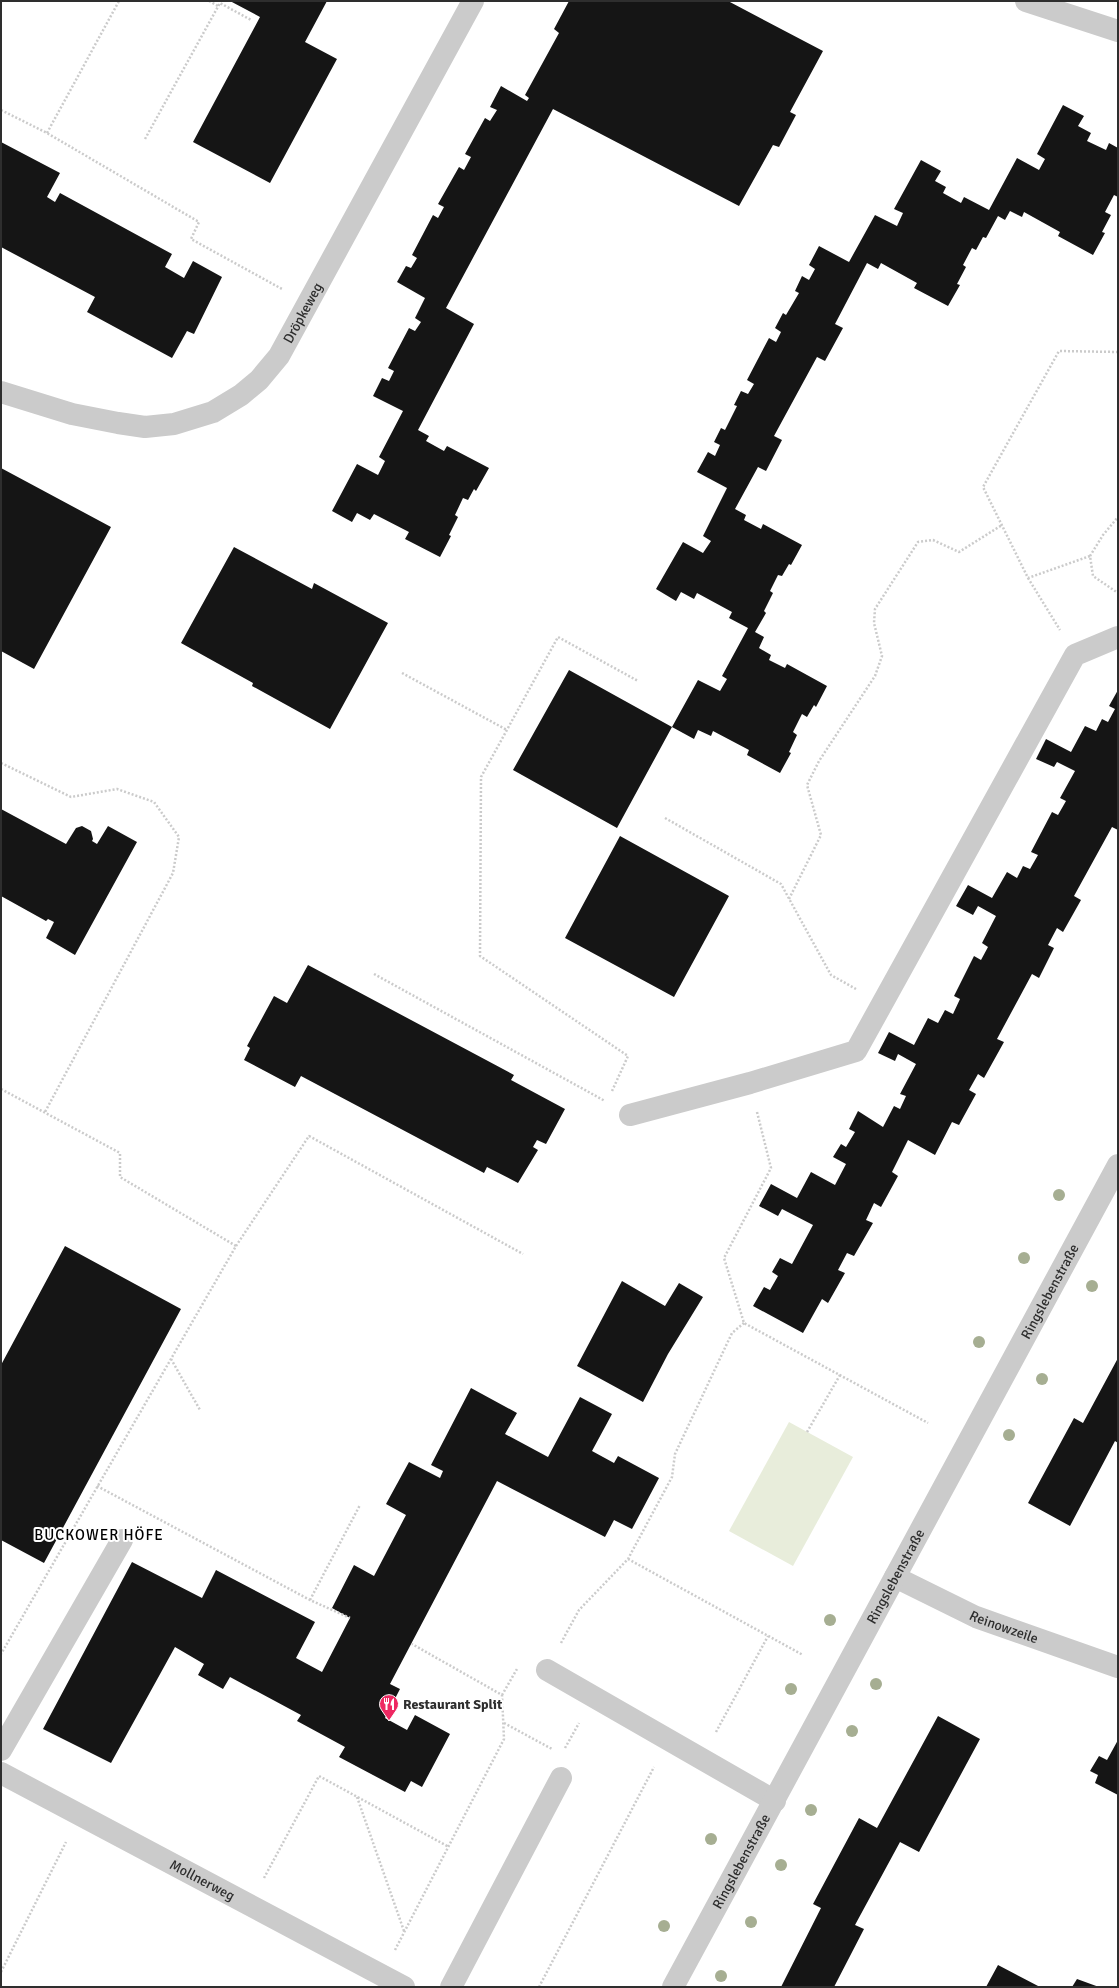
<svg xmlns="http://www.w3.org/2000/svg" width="1119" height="1988" font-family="Signika,sans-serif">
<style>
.pitch{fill:#e8eddb}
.building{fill:#151515}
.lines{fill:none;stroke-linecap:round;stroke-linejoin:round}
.path{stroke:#cbcbcb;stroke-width:2.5;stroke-dasharray:2 2;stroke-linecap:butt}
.minor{stroke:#cbcbcb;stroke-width:22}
.tree{fill:#a6ae92}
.labels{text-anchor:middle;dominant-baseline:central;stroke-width:4;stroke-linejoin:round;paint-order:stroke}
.street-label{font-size:14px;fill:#2e2e2e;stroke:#fff}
.poi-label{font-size:14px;font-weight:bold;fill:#2e2e2e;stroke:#fff;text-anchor:start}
.neighbourhood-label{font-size:15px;letter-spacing:1px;fill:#000;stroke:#fff}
</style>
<rect width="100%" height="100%" fill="#fff"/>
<path class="pitch" d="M 789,1422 L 853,1457 L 793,1566 L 729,1531 Z"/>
<path class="building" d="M 230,1 L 327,1 L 305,42 L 337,59 L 270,183 L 193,142 L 260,17 Z
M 569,1 L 728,1 L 823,51 L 790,112 L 796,115 L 779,147 L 773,145 L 739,206 L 553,109 L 446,308 L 474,324 L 418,430 L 429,436 L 426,441 L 444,451 L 447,446 L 489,468 L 476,491 L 474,489 L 468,500 L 463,498 L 455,515 L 458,517 L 449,535 L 451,536 L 440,557 L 405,539 L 409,532 L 374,514 L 370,520 L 357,513 L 352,522 L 332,511 L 357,464 L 378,475 L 385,461 L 379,457 L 403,411 L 373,396 L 382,378 L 389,381 L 394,371 L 388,368 L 409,328 L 415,331 L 421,322 L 415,318 L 425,298 L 397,282 L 406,266 L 411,268 L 417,258 L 412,255 L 433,215 L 438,218 L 444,207 L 438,204 L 459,167 L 464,170 L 471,157 L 465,154 L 485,118 L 490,121 L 497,110 L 490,107 L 501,86 L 527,101 L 529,98 L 525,95 L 559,33 L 554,29 Z
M 1063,105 L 1084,116 L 1078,126 L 1091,133 L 1087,141 L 1106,150 L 1109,143 L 1118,148 L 1118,197 L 1114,195 L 1105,212 L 1111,215 L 1102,232 L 1105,233 L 1093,255 L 1058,236 L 1060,232 L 1024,212 L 1022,217 L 1010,211 L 1005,220 L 998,216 L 986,238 L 983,237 L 976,250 L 972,248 L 963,265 L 966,267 L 957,284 L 960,285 L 948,306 L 914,288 L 917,283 L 881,263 L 878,269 L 867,263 L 835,324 L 843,328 L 825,361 L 817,357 L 774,436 L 782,440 L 766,471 L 758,467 L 735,509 L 746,515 L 744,520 L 761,529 L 763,524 L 802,545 L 791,565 L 789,564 L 782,576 L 778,575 L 770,591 L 773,593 L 764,611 L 766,613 L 755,632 L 764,637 L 759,648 L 771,655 L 769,660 L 785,668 L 787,664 L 827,686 L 816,707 L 814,705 L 807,717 L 802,714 L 793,732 L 797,735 L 789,752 L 791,753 L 780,773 L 747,755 L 749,750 L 713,731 L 711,736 L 698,730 L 694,739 L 672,727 L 617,828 L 513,770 L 569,670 L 672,727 L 698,680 L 720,691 L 727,679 L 722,676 L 748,628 L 729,618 L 732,612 L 697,593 L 694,599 L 681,592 L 676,601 L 656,589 L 683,542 L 703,553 L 711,541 L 703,536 L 727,488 L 697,472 L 708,452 L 715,456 L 720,445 L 714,442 L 721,428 L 725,430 L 737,406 L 734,405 L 741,391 L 748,394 L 754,384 L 747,380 L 769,338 L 776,342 L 781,332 L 775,328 L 783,313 L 786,315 L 799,293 L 795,291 L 802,276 L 809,280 L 815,269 L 809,265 L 819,246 L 849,262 L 875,215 L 897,226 L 903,213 L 894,209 L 921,160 L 941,171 L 935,181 L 946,187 L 943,193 L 961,203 L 964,197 L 989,210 L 1017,158 L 1039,170 L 1045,159 L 1037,154 Z
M 1,142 L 60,173 L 47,197 L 55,202 L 60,193 L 172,254 L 165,267 L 184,278 L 193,261 L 222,277 L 194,334 L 187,331 L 172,358 L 87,312 L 95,297 L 1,247 Z
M 1,468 L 111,527 L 34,669 L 1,651 Z
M 234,547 L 312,589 L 314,583 L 388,623 L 330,729 L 252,686 L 253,683 L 181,643 Z
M 1118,690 L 1118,830 L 1112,827 L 1074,896 L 1081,900 L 1063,932 L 1057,928 L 1048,945 L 1054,948 L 1039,978 L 1032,974 L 997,1039 L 1004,1042 L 984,1078 L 978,1074 L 969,1090 L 976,1094 L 959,1125 L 952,1122 L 935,1155 L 908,1140 L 892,1172 L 898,1176 L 881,1207 L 874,1203 L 866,1220 L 873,1223 L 854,1256 L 847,1253 L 838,1270 L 845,1273 L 828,1303 L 822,1299 L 803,1333 L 753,1306 L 764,1287 L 770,1290 L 778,1276 L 772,1272 L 780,1258 L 792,1264 L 813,1225 L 782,1209 L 778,1216 L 759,1206 L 771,1184 L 797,1198 L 811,1172 L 835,1185 L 846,1164 L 833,1157 L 841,1144 L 846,1147 L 855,1132 L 849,1129 L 858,1111 L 883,1127 L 894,1106 L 900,1109 L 906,1096 L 900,1094 L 916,1064 L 898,1054 L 895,1061 L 878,1053 L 889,1032 L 914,1045 L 928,1018 L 938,1023 L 945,1010 L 953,1014 L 960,999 L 954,996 L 974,956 L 981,960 L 988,947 L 982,943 L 996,916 L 978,906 L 973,915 L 956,906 L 968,885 L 992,898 L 1007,872 L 1017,878 L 1023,866 L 1030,869 L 1038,855 L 1031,852 L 1052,812 L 1058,815 L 1066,801 L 1060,798 L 1075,771 L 1057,762 L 1054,767 L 1036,759 L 1046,739 L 1071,752 L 1085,726 L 1096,731 L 1102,719 L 1108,722 L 1115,709 L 1109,706 Z
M 1,809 L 66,844 L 76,828 L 82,826 L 91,831 L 93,839 L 92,841 L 97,844 L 108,826 L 137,842 L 75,955 L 46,938 L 54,922 L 48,919 L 46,921 L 1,896 Z
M 620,836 L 729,896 L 674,997 L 565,938 Z
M 308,965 L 514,1075 L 511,1080 L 565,1109 L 546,1144 L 537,1140 L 533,1147 L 538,1150 L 518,1183 L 487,1167 L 484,1173 L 301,1076 L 295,1087 L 244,1060 L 250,1048 L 247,1046 L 274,996 L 287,1003 Z
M 65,1246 L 181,1309 L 44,1563 L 1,1540 L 1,1365 Z
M 622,1281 L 665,1306 L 679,1283 L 703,1297 L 668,1354 L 643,1402 L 577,1366 Z
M 1118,1358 L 1118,1443 L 1115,1441 L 1070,1526 L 1028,1503 L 1074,1418 L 1083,1423 Z
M 471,1388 L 517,1413 L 505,1434 L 548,1457 L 580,1397 L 612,1414 L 592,1451 L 614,1463 L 618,1456 L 659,1478 L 632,1529 L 614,1520 L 605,1537 L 497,1481 L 390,1684 L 400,1689 L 385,1718 L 407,1730 L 415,1715 L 450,1734 L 422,1787 L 411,1781 L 405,1792 L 339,1757 L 345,1747 L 297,1721 L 301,1715 L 230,1677 L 223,1689 L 198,1675 L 204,1664 L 175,1647 L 111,1763 L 43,1729 L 132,1562 L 202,1598 L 216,1570 L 315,1622 L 296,1658 L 322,1672 L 350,1618 L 332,1608 L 354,1565 L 374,1576 L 406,1515 L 386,1504 L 409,1462 L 440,1478 L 443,1471 L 431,1465 Z
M 938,1716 L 980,1739 L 919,1852 L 900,1842 L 855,1925 L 864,1929 L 834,1987 L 781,1987 L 821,1908 L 813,1904 L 859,1818 L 877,1828 Z
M 1118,1740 L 1118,1795 L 1095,1783 L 1098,1775 L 1090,1771 L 1099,1756 L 1107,1760 Z
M 998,1965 L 1040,1987 L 986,1987 Z
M 1077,1979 L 1099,1987 L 1072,1987 Z"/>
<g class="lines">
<path class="path" d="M 209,1 L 218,6
M 1,110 L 47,133 L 199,222 L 191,239 L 282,289
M 47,133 L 119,1
M 145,139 L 220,3 L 251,20
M 1118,352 L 1059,351 L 983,487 L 1028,578 L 1090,556 L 1093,576 L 1118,593
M 1090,556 L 1103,535 L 1118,517
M 1028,578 L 1060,630
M 402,673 L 507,730
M 1,763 L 71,797 L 117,789 L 154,802 L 179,837 L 173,873 L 45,1112
M 665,818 L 781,884 L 831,975 L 856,989
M 789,899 L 821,835 L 807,785 L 819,761 L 875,676 L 882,656 L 874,623 L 875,609 L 918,542 L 933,540 L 959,552 L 1002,525
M 374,974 L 605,1101
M 1,1089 L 120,1153 L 120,1177 L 236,1246 L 1,1654
M 612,1091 L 628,1056 L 480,956 L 481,777 L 558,637 L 638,681
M 757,1112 L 771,1168 L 724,1258 L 744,1323 L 928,1423
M 236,1246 L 309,1136 L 523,1254
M 171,1359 L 200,1410
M 807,1432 L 840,1375
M 97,1486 L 310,1600 L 350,1618
M 628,1559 L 803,1655
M 310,1600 L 360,1505
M 561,1643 L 579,1610 L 628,1559 L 672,1477 L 675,1454 L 732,1333 L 744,1323
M 502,1695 L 517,1669
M 504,1723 L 552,1749
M 716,1732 L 768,1636
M 565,1748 L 579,1723
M 357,1797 L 404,1931
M 264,1878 L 319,1776 L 449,1847
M 395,1950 L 504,1739 L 502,1695 L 412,1644
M 1,1972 L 66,1842
M 539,1987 L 654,1767"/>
<g class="minor">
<path d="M 1026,1 L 1118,31"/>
<path id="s1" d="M 1,392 L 72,414 L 118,423 L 145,427 L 174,424 L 213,412 L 241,395 L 259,380 L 279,356 L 473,1"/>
<path d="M 630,1115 L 750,1083 L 856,1051 L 1075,655 L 1118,637"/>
<path id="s2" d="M 895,1577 L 976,1617 L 1118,1667"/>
<path d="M 547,1670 L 775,1801"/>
<path d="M 1,1750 L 122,1540"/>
<path id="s3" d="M 1,1773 L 404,1987"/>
<path d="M 451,1987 L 561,1778"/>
<path id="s4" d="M 673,1987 L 1118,1165"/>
</g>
</g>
<g class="tree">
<circle cx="1059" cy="1195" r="6"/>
<circle cx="1024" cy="1258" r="6"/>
<circle cx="1092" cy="1286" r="6"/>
<circle cx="979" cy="1342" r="6"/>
<circle cx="1042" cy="1379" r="6"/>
<circle cx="1009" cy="1435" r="6"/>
<circle cx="830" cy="1620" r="6"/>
<circle cx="876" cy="1684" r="6"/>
<circle cx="791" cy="1689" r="6"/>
<circle cx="852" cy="1731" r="6"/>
<circle cx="811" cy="1810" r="6"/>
<circle cx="711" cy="1839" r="6"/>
<circle cx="781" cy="1865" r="6"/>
<circle cx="751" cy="1922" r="6"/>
<circle cx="664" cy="1926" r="6"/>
<circle cx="721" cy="1976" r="6"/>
</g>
<defs>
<g id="restaurant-pin" transform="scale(1)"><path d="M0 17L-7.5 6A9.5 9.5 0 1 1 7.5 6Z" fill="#ee2862" stroke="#fff"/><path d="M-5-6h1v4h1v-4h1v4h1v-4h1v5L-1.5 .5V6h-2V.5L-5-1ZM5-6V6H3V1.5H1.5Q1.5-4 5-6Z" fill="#fff"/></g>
</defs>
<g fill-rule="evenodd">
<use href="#restaurant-pin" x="389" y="1704"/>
</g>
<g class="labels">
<g class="street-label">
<text stroke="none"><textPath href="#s1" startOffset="355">Dröpkeweg</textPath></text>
<text stroke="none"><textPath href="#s4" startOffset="791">Ringslebenstraße</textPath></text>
<text stroke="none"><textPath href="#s4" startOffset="467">Ringslebenstraße</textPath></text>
<text stroke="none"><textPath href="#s2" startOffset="120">Reinowzeile</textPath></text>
<text stroke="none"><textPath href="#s4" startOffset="143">Ringslebenstraße</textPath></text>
<text stroke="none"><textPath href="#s3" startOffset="228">Mollnerweg</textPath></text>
</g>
<g class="poi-label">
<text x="403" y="1704">Restaurant Split</text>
</g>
<g class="neighbourhood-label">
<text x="99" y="1535">BUCKOWER HÖFE</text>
</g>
</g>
<rect width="1119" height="1988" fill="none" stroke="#2e2e2e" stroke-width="4"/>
</svg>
